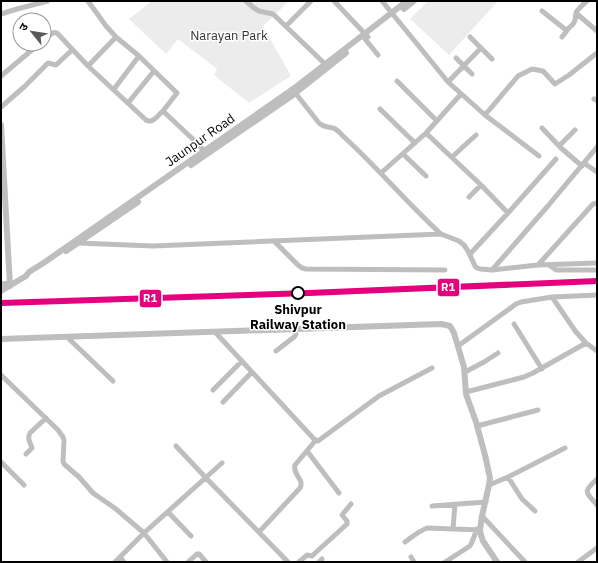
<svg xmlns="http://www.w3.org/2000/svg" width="598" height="563" font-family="'IBM Plex Sans','Noto Sans Devanagari',sans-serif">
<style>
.green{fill:#ececec}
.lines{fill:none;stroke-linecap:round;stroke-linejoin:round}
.minor{stroke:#bebebe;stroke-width:5}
.tertiary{stroke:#bebebe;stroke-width:6}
.rail-1-casing{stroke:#fff;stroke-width:9}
.rail-1{stroke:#e5007d;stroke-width:6}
.stop-dot{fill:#fff;stroke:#000;stroke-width:2}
.labels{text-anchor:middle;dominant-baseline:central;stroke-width:3;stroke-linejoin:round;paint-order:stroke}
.park-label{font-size:13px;fill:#333;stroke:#fff}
.street-label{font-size:13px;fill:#000;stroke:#fff}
.stop-label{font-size:13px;font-weight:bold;fill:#000;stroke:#fff}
.line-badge{stroke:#fff;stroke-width:1.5}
.badge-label{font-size:11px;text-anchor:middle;font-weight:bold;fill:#fff}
</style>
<rect width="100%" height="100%" fill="#fff"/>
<path class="green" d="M 152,1 L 289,1 L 263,26 L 291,76 L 249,103 L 214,75 L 217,69 L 178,39 L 166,54 L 129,19 Z
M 428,1 L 498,1 L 449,55 L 410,19 Z"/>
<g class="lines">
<path class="minor" d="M 88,1 L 106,26 L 116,37 L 139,56 L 177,93 L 163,111
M 246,1 L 254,8 L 259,11 L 273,14 L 325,64
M 334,1 L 368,37
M 382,1 L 448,82 L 485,115 L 539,156
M 542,11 L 566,30 C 569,28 574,25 575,20 C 576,17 575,14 577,11 C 580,7 584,4 587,1
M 576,13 L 597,31
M 1,14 L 17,9 L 48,1
M 286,26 L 311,1
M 470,37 L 492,59
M 562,37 L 568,29
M 365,39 L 378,55
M 44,40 C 48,36 52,31 57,33 L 88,66 L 116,37
M 456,58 L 472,74
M 88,66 L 146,120 C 153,124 158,115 163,111 L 198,144 L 206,153
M 1,76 L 39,44
M 397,81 L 437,121
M 448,82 L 481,48
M 114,89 L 139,56
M 293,90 L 319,123 C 324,128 327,126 333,128 C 337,129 340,133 343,136 C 377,167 407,203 441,234
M 594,99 L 597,101
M 128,103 L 154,71
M 1,107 L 24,87 L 48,63 L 56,65 L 72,50
M 380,109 L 415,143
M 485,115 L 518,76 L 532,69 L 543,71 L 555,84 L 569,75 L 597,53
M 542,128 L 561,148 L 582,166
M 426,133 L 481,185 L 508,213
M 559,146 L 575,130
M 403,154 L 426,176
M 452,157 L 476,135
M 584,163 L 597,172
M 381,173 L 426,133 L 461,94
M 469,197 L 481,185
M 274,241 L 298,265 L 302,268 L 306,269 L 445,270
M 78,243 L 153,246 L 441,234 L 459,241 L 464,245 L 468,251 L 475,266 L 477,268 L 480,269 L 492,270 L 538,265 L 597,263
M 470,254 L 508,213 L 556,159
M 538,265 L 593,204 L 597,203
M 549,265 L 556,270 L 597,270
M 492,270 L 547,207 L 597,147
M 1,284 L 10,283
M 552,297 L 576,332 L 586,343 L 597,351
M 514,324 L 542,369
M 215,332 L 314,439 L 318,441 L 379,396 L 432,368
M 67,337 L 113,381
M 458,346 L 516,304 L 521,302 L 552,297 L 597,295
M 276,351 L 294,337 L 296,334 L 293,329
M 465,372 L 484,362 L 498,353
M 1,375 L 58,430 L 63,437 L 64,440 L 63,461 L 64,464 L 79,477 L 93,493 L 116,509 L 144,533 L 167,562
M 213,390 L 242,361
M 466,392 L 524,377 L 533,373 L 586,343
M 223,402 L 252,372
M 477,426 L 538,410
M 176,446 L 206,478 L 288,562
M 307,451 L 339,493
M 26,454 L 32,448 C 30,442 27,439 30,433 L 46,418
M 1,462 L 24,485
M 508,477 L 522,499 L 535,511
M 597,479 C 583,492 585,491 597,505
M 489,485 L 508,477 L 565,448
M 432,506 L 486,502
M 168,512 L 191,536
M 482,516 L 525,562
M 453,529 L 455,504
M 259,532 L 300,488 C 305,479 292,475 295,465 L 316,440
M 405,542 C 412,537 419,531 427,528 L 480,530
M 120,557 L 124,562
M 411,557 L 414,562
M 115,562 L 144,533 L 222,463
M 188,562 L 197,554 L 199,554 L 206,562
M 299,562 L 307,555 L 312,556 L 313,555 L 347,524 L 347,521 L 342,515 L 351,504
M 319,562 L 322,559
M 445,562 L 470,546 L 472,542 L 477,529
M 578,562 L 597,548"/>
<path class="tertiary" d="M 404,9 L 414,1
M 1,125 L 10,286
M 191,165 L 293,95 L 346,53
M 66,251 L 138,202
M 1,291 L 26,276 L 29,272 L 45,262 L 293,89 L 407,1
M 1,339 L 441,324 L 446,325 L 450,326 L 454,333 L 464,367 L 466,394 L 476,422 L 485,455 L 490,478 L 489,485 L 482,516 L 480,530 L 481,535 L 483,541 L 497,562"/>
<g class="rail-1-casing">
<path id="rail-1" d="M 1,303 L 309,293 L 597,281"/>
</g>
<use href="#rail-1" class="rail-1"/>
</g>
<circle class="stop-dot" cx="298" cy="293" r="6"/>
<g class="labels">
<g class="park-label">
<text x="229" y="35">Narayan Park</text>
</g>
<g class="street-label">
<text transform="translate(200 140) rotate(-35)">Jaunpur Road</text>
</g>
<g class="stop-label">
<text x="298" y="309">Shivpur<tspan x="298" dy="15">Railway Station</tspan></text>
</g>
</g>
<g class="line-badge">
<rect x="437" y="278" width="23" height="19" rx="4" fill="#e5007d"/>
<rect x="139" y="289" width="23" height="19" rx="4" fill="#e5007d"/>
</g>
<g class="badge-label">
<text x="448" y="291">R1</text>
<text x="150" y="302">R1</text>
</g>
<rect width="598" height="563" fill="none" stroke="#000000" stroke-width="4"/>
<g transform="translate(32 32) rotate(300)"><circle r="19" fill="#ffffff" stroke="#999999"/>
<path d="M0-3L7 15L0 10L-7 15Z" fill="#595959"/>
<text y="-6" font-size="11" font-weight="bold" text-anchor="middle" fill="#000000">उ</text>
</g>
</svg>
